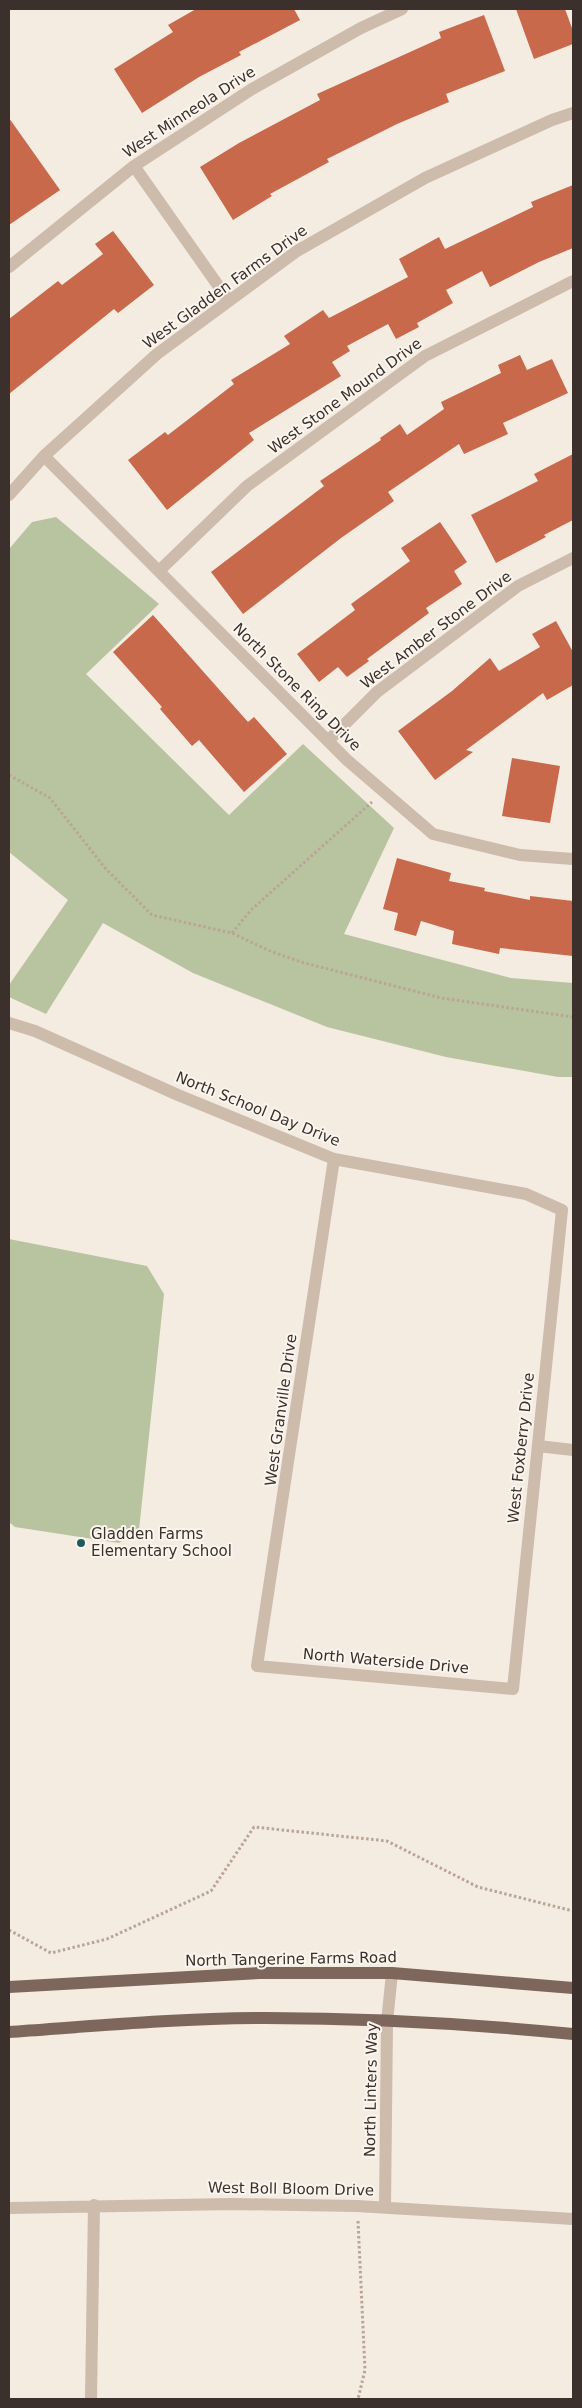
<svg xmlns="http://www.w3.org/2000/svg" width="582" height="2408" font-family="'DejaVu Sans',sans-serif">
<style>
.green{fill:#b8c4a0}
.building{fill:#c8694b}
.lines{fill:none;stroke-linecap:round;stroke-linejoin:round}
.path{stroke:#b9a596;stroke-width:3;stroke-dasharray:2.5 2.5;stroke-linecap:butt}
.minor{stroke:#cdbbac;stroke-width:12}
.major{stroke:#7d675c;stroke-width:12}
.poi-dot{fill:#1f5a5e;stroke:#fbf5ee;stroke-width:2}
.labels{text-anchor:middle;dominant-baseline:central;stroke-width:4;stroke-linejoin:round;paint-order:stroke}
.street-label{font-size:15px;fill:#3b302b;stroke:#fbf5ee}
.poi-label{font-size:15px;fill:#3b302b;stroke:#fbf5ee;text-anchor:start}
</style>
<rect width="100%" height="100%" fill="#f4ebe1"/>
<path class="green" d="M 56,517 L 159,604 L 86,674 L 229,815 L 303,744 L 394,828 L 344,934 L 511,978 L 573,983 L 573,1077 L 558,1077 L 446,1057 L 327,1027 L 193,973 L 103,923 L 46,1014 L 9,997 L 9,985 L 68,900 L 9,852 L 9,549 L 32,522 Z
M 9,1239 L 147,1266 L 164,1294 L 139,1530 L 119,1543 L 15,1527 L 9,1522 Z"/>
<path class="building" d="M 196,9 L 294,9 L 300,20 L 239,52 L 241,55 L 199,77 L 142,113 L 114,69 L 173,32 L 168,25 Z
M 516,9 L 565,9 L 573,31 L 573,44 L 534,59 Z
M 484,15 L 505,71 L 446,94 L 449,102 L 397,124 L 327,159 L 329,162 L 270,194 L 272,196 L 233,220 L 200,167 L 239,143 L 320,100 L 317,94 L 441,38 L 439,32 Z
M 9,118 L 60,190 L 9,225 Z
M 573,185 L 573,248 L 539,262 L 490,287 L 482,271 L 446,290 L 453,303 L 417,323 L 419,327 L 396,339 L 388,324 L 347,346 L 350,351 L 332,362 L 341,376 L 249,433 L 254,440 L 167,510 L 128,460 L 165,432 L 168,435 L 234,384 L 231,380 L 290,344 L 284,336 L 323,310 L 329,318 L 408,277 L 399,259 L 439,237 L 445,249 L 533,207 L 531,202 Z
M 113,231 L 154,285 L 118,313 L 114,309 L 9,394 L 9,319 L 58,281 L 62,285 L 103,254 L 95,244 Z
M 520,355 L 527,370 L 552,359 L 568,393 L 503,423 L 508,434 L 464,454 L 459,444 L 388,492 L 394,501 L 341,538 L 243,614 L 211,572 L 324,486 L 320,481 L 381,440 L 380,438 L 400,424 L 407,435 L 444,409 L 441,402 L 501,373 L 498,365 Z
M 573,454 L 573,520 L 544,535 L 546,537 L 496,563 L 471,515 L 538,481 L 534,474 Z
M 440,522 L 467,562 L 454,571 L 462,584 L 426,608 L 429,613 L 367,659 L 369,661 L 347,677 L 338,667 L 319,682 L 297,654 L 355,610 L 351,604 L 410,561 L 401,548 Z
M 153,615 L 248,722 L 254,717 L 287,754 L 244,792 L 199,740 L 192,746 L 160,709 L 162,707 L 113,652 Z
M 556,621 L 573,652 L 573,685 L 547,700 L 543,693 L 466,750 L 473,752 L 435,780 L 398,731 L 452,691 L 490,658 L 499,671 L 540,647 L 532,634 Z
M 512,758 L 560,766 L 550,823 L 502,816 Z
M 397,858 L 451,873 L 449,881 L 485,888 L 484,891 L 530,900 L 530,896 L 573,901 L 573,956 L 500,948 L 499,954 L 452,944 L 454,931 L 421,921 L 416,936 L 394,930 L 398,913 L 383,909 Z"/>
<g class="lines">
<path class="path" d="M 9,775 L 50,798 L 105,868 L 152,915 L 232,933 L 270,951 L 301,962 L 441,998 L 573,1017
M 232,933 L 251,910 L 372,802
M 9,1930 L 51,1953 L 107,1939 L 211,1891 L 254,1827 L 387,1841 L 478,1887 L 573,1911
M 358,2221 L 365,2370 L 358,2399"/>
<path class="minor" d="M 134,166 L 229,301
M 9,267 L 134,166 L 252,89 L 361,28 L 402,9
M 44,456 L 347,760 L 433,834 L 520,855 L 573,859
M 9,495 L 44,456 L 157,354 L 297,251 L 425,178 L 552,120 L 573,113
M 159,571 L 247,486 L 425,356 L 573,281
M 328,741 L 377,692 L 518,586 L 573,558
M 9,1023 L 35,1031 L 178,1095 L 334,1159 L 526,1194 L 562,1210 L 513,1689 L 257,1666 L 334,1159
M 538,1446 L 573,1450
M 385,2207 L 387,2022 L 392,1973
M 9,2208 L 232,2204 L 357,2206 L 573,2219
M 91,2399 L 94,2205"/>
<path class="major" d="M 9,1987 L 260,1973 L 392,1973 L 573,1988
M 9,2032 C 94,2026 181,2018 266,2018 C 368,2018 472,2024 573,2034"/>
</g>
<circle class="poi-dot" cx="81" cy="1543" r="5"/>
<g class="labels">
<g class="street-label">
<text transform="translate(189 112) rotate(-33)">West Minneola Drive</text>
<text transform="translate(225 287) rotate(-36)">West Gladden Farms Drive</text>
<text transform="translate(345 396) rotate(-36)">West Stone Mound Drive</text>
<text transform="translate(436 630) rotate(-37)">West Amber Stone Drive</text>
<text transform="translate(297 687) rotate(45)">North Stone Ring Drive</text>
<text transform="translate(258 1109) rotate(22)">North School Day Drive</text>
<text transform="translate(281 1410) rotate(-82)">West Granville Drive</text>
<text transform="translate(521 1448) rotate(-84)">West Foxberry Drive</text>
<text transform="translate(386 1661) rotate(5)">North Waterside Drive</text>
<text transform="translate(291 1959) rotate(-1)">North Tangerine Farms Road</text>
<text transform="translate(371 2090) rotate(-89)">North Linters Way</text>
<text transform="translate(291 2189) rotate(1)">West Boll Bloom Drive</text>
</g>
<g class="poi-label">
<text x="91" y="1534">Gladden Farms<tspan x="91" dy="17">Elementary School</tspan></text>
</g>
</g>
<rect width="582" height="2408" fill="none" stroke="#3b302b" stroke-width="20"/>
</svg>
